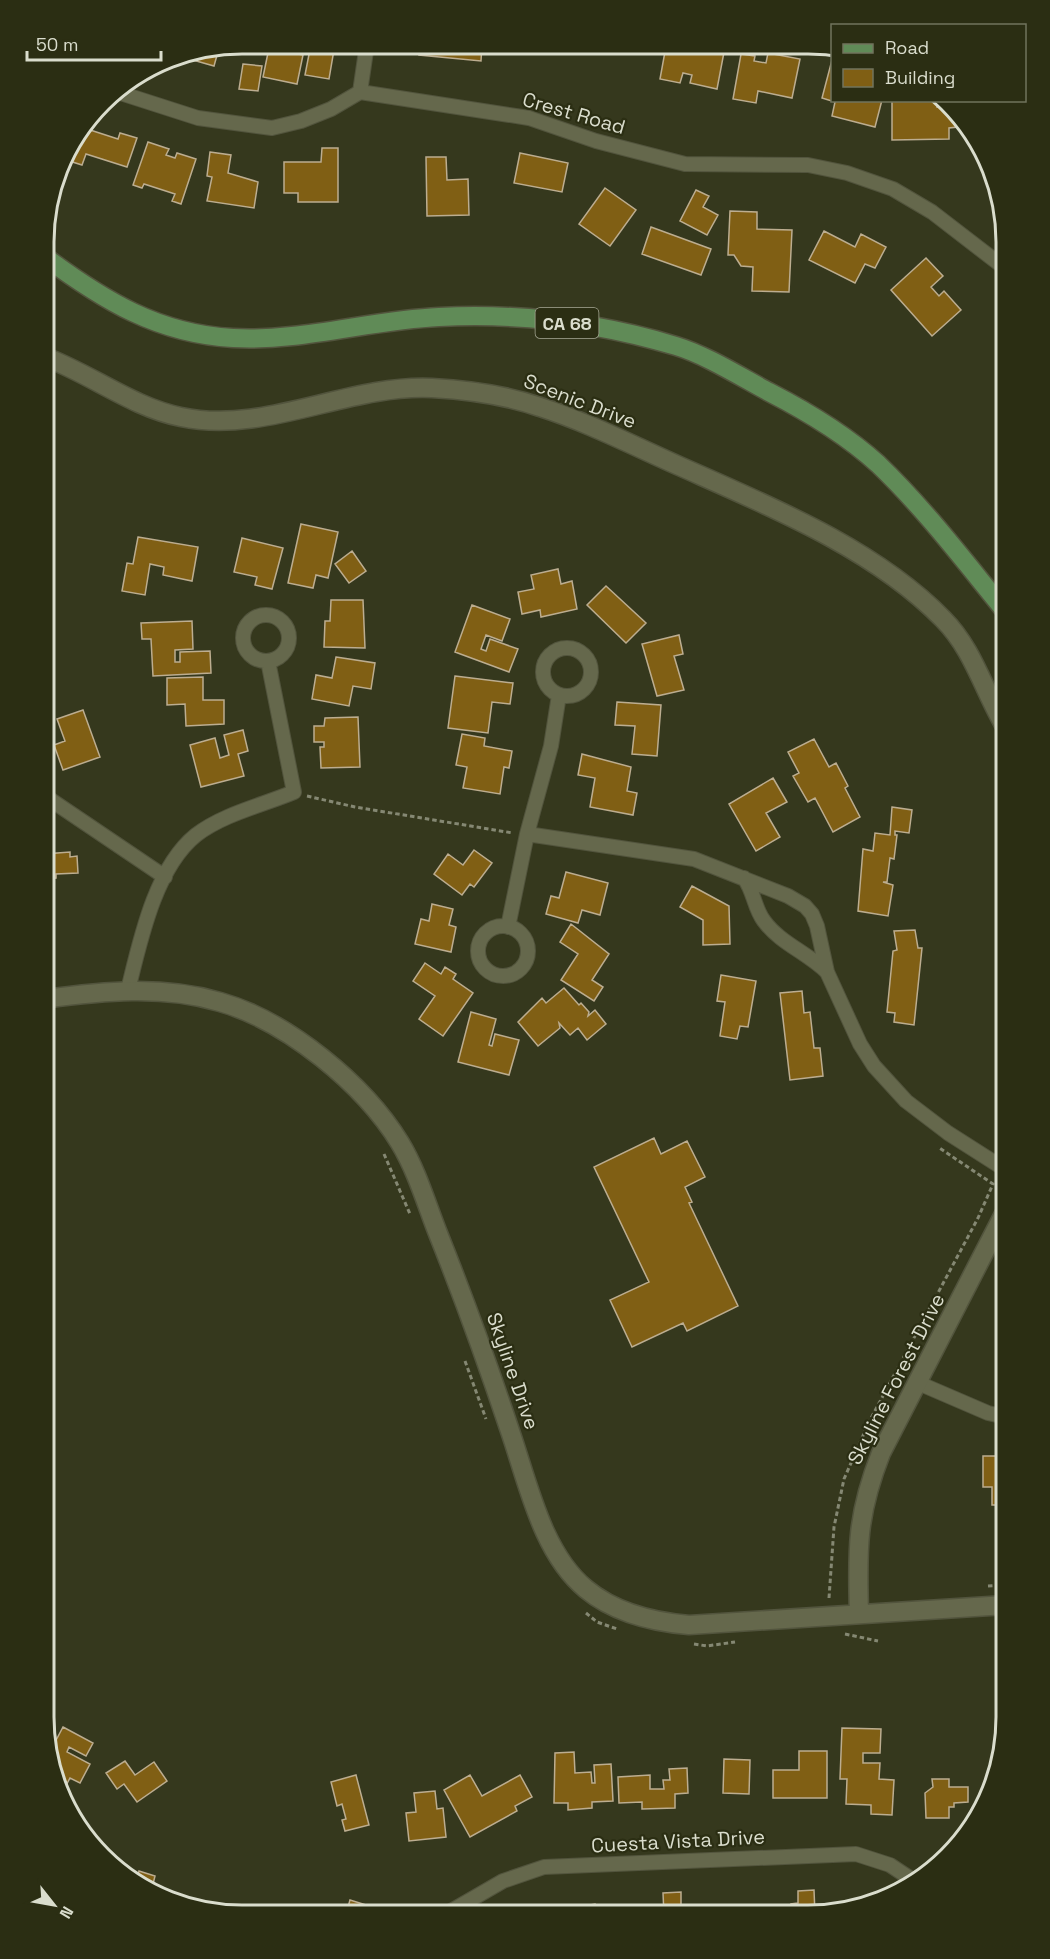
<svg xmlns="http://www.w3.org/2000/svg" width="1050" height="1959" font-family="'Space Grotesk',sans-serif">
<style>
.building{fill:#805f14;stroke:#bcad90;stroke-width:1.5}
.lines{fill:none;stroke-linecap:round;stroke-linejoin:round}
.street-casing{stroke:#52543d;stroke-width:16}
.secondary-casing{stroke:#52543d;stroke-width:21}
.primary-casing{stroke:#52543d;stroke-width:21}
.path{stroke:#858873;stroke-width:3;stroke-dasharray:4.5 3;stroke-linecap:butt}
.street{stroke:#65684c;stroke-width:14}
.secondary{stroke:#65684c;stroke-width:18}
.primary{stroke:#608b57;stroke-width:18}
.labels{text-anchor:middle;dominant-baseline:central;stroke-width:4.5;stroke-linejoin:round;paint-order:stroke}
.shield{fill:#2b2e13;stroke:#a6a895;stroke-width:1.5}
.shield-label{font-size:18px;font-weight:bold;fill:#daddcd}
.street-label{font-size:20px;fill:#daddcd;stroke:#2b2e13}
.rim{fill:none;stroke:#daddcd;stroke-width:3}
</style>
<rect width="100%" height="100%" fill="#35381d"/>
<path class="building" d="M 311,44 L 335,44 L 329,79 L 305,75 Z
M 420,45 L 482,45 L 481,61 L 419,55 Z
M 626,46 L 644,46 L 640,54 L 625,51 Z
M 666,46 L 702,49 L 702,46 L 725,47 L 717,89 L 690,83 L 692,75 L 683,73 L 680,83 L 660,79 Z
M 219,48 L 214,66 L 182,57 L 182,55 Z
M 269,48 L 303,55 L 297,84 L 263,77 Z
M 768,53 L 800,59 L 792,98 L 758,91 L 756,103 L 733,99 L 741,54 L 755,56 L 754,61 L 766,63 Z
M 832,60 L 832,100 L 882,100 L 875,127 L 832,116 L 835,102 L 822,98 Z
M 243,64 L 262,66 L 258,91 L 239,89 Z
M 892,100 L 938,100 L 937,107 L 948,107 L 958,122 L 958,127 L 949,128 L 949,139 L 892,140 Z
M 84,128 L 118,139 L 120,133 L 137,138 L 127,167 L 86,154 L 82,165 L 63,159 Z
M 148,142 L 169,149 L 166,155 L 175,158 L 177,153 L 196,159 L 181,204 L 172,201 L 175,194 L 144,184 L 142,188 L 133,185 Z
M 322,148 L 338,148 L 338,202 L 298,202 L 298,193 L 284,193 L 284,162 L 321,162 Z
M 210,152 L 231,155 L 228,173 L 258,182 L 254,208 L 207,201 L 212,177 L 207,176 Z
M 520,153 L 568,163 L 562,192 L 514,183 Z
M 426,157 L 446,157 L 447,180 L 468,179 L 469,215 L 427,216 Z
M 605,188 L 636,210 L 610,246 L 579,224 Z
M 696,190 L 709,196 L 703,207 L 718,215 L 707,235 L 680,221 Z
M 730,211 L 757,212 L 757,229 L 792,230 L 789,292 L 752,291 L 753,267 L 741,266 L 734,255 L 728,255 Z
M 651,227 L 711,249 L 701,275 L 642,254 Z
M 824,231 L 855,247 L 861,234 L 886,247 L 875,268 L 865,264 L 855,283 L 809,260 Z
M 926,258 L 943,276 L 931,287 L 939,296 L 944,291 L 961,310 L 932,336 L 891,290 Z
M 301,524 L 338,532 L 328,578 L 316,575 L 313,588 L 288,583 Z
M 138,537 L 198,547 L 192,581 L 163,575 L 164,567 L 150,564 L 145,595 L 122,591 L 127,563 L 133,564 Z
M 242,538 L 283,548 L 272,589 L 255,585 L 257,577 L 234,572 Z
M 352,551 L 366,571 L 349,583 L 335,564 Z
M 558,569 L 561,584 L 572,581 L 577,609 L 541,617 L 540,610 L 522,614 L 518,592 L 534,589 L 531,575 Z
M 606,586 L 646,623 L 626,643 L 587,605 Z
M 331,600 L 363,600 L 365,648 L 324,647 L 325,621 L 330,621 Z
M 472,605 L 510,619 L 502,641 L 486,635 L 481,649 L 486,651 L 490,639 L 518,649 L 509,672 L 455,652 Z
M 192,621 L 193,649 L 175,650 L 175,662 L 180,662 L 180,652 L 210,651 L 211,673 L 153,676 L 151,639 L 142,639 L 141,623 Z
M 679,635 L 683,654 L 674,656 L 684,690 L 657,696 L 642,644 Z
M 336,657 L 375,663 L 371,689 L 353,686 L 349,706 L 312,699 L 316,675 L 332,678 Z
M 455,676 L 513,683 L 510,704 L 492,702 L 488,733 L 448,728 Z
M 203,677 L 203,700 L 224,700 L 224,724 L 186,726 L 185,704 L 167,705 L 167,678 Z
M 617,702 L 661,705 L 657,756 L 632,754 L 635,726 L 615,725 Z
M 83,710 L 100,757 L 63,770 L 54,745 L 65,741 L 57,719 Z
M 358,717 L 360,767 L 321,768 L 320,747 L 324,747 L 324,742 L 314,742 L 314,726 L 324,726 L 325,718 Z
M 243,730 L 248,751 L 238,754 L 244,776 L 201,787 L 190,745 L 215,738 L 220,758 L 229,755 L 224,735 Z
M 462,734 L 485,738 L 484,746 L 512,751 L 509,768 L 504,767 L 500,794 L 463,788 L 467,767 L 456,765 Z
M 814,739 L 829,767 L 836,763 L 848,786 L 845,788 L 860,817 L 833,832 L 815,798 L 808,802 L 793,776 L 799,773 L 788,752 Z
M 582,754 L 631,767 L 627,791 L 637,793 L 633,815 L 590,807 L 595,778 L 578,775 Z
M 773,778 L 787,802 L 766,813 L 780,837 L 756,851 L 729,804 Z
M 892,807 L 912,810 L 909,833 L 895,831 L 895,835 L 897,835 L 894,859 L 890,858 L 887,882 L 883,882 L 893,885 L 888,916 L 858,911 L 863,849 L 873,851 L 875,833 L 890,835 Z
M 474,850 L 492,863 L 474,887 L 470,884 L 462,895 L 434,874 L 448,854 L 463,865 Z
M 70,852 L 70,857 L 77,856 L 78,873 L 56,874 L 56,878 L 44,879 L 44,854 Z
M 566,872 L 608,883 L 600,915 L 582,910 L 578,923 L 546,914 L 551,896 L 559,898 Z
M 692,886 L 729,906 L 730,944 L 703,945 L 703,920 L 680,907 Z
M 432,904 L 453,909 L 449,925 L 456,927 L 451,952 L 415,944 L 421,919 L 429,921 Z
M 571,924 L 609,954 L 592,980 L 603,987 L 594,1001 L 561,980 L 578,954 L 560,942 Z
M 915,930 L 918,948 L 922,948 L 914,1025 L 894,1022 L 895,1013 L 887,1012 L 893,951 L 897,950 L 894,931 Z
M 425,963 L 441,974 L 445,967 L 456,974 L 453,979 L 473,993 L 443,1036 L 419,1019 L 435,996 L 413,981 Z
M 721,975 L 756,981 L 748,1027 L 740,1026 L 737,1039 L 720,1036 L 725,1002 L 717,1001 Z
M 564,988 L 579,1005 L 581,1003 L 589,1012 L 588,1016 L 595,1010 L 606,1024 L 587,1040 L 578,1028 L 570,1035 L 559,1023 L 560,1028 L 538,1046 L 518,1022 L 542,998 L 546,1003 Z
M 802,991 L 804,1013 L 810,1012 L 814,1048 L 820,1048 L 823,1076 L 790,1080 L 780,993 Z
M 471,1012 L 496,1019 L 489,1045 L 492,1046 L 495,1034 L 519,1040 L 509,1075 L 458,1062 Z
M 654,1138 L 661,1154 L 687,1141 L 705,1177 L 685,1187 L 692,1202 L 689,1203 L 738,1306 L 687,1331 L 683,1323 L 632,1347 L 610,1300 L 649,1282 L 594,1167 Z
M 983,1456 L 1006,1456 L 1006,1505 L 992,1505 L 992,1487 L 983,1487 Z
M 63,1727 L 93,1743 L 86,1756 L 69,1747 L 67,1752 L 90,1764 L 80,1783 L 70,1778 L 62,1793 L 54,1780 L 48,1743 L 53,1746 Z
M 842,1728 L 881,1729 L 880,1753 L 863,1753 L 863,1763 L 880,1763 L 879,1779 L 894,1780 L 892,1815 L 871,1814 L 871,1805 L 846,1804 L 847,1779 L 840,1779 Z
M 799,1751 L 827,1751 L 827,1798 L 773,1798 L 773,1770 L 799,1770 Z
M 574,1752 L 575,1773 L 591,1772 L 592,1783 L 595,1783 L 594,1765 L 611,1764 L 613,1801 L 592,1802 L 592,1808 L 568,1810 L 568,1803 L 554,1803 L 555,1753 Z
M 724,1759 L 750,1760 L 749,1794 L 723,1793 Z
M 125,1761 L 135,1775 L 154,1762 L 167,1781 L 137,1802 L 124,1784 L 117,1789 L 106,1773 Z
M 687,1768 L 688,1793 L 675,1794 L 675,1808 L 642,1809 L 642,1802 L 619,1803 L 618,1777 L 650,1775 L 650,1789 L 664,1789 L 663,1780 L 670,1780 L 669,1769 Z
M 356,1775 L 369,1825 L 345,1831 L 342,1820 L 346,1819 L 342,1804 L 337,1806 L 331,1782 Z
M 470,1775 L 482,1796 L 520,1775 L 532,1797 L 515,1806 L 517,1811 L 470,1837 L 444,1790 Z
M 932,1779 L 949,1779 L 949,1787 L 968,1787 L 968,1802 L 954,1803 L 954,1807 L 949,1807 L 949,1818 L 926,1818 L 925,1793 L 933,1787 Z
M 435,1791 L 437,1809 L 443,1808 L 446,1837 L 409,1841 L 406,1813 L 416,1812 L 414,1793 Z
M 139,1871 L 155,1876 L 151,1892 L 136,1883 Z
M 814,1890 L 815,1914 L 752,1915 L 752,1913 L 792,1911 L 791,1904 L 798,1903 L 798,1891 Z
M 681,1892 L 681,1912 L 728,1915 L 664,1915 L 663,1893 Z
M 350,1900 L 382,1910 L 380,1914 L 346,1914 Z
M 595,1904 L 597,1915 L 572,1915 L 571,1908 Z
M 560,1910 L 560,1915 L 525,1915 L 524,1911 Z"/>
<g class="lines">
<g class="street-casing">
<path id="street" d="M 114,91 L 198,118 L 272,128 L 301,121 L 331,109 L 360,92 L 529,118 L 596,141 L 685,164 L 808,165 L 847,173 L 893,189 L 932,212 L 1006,269
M 360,92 L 367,44
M243 638a23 23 0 1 1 46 0a23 23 0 1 1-46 0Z
M543 672a24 24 0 1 1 48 0a24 24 0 1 1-48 0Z
M 45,796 L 165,877
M 527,834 L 694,859 L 788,896 L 805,906 L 812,914 L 817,926 L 827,972 L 860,1044 L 874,1066 L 906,1101 L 948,1133 L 1006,1170
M 744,878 C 754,891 754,908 764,921 C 780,943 808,953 827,972
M478 951a25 25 0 1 1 50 0a25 25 0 1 1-50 0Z
M 508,927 L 527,834 L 551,746 L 559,695
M 128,990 C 140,941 155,868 196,835 C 223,814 263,805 294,792 L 268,661
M 916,1382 L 988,1413 L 1006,1417
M 446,1914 L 503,1881 L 544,1867 L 856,1854 L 890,1865 L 917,1883"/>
</g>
<g class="secondary-casing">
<path id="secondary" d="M 45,357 C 91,374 132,407 181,417 C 265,435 347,384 432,388 C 468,390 506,395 540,407 C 587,422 632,445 677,465 C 767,505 874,548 943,619 C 974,650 984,692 1006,728
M 44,999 C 103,991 162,985 220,1002 C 287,1021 364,1084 400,1143 C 417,1171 427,1206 439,1236 C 465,1301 488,1365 510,1431 C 528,1483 542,1553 586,1589 C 615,1613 653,1622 689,1625 L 1006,1605
M 859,1613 C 857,1548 857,1514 881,1453 L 1006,1210"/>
</g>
<g class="primary-casing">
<path id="primary" d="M 45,257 C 103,300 158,334 233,338 C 301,342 370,320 439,317 C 518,313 600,323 676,346 C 706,355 741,377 769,392 C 808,412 845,434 878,464 C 925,509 965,562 1006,612"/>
</g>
<path class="path" d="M 307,796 L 355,807 L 513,833
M 384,1154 L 410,1214
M 465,1361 L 486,1419
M 988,1586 L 1006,1585
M 829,1598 L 834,1527 L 844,1479 L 869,1422 L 978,1218 L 993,1184 L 938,1147
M 586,1613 L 597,1622 L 617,1629
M 845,1634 L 878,1641
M 694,1644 L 707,1646 L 735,1642"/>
<use href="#street" class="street"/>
<use href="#secondary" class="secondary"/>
<use href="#primary" class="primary"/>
</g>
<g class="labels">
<rect class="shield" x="535.5" y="308" width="63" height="30" rx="4.5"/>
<g class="shield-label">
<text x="567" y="323">CA 68</text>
</g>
<g class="street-label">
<text transform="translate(574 113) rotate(16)">Crest Road</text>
<text transform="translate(580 401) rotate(21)">Scenic Drive</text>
<text transform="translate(513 1371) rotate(71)">Skyline Drive</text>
<text transform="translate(896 1379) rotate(-63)">Skyline Forest Drive</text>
<text transform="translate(678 1841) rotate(-3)">Cuesta Vista Drive</text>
</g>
</g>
<path d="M0 0H1050V1959H0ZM242 54H808A188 188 0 0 1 996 242V1717A188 188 0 0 1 808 1905H242A188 188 0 0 1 54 1717V242A188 188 0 0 1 242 54Z" fill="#2b2e13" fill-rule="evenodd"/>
<path class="rim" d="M242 54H808A188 188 0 0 1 996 242V1717A188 188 0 0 1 808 1905H242A188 188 0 0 1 54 1717V242A188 188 0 0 1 242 54Z"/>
<rect x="831" y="24" width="195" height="78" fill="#2b2e13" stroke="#71745d" stroke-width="1.5"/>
<rect x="843" y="44" width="30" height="9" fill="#608b57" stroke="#71745d" stroke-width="1.5"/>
<text x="885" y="54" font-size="18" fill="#daddcd">Road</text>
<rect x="843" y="69" width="30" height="18" fill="#805f14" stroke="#71745d" stroke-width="1.5"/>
<text x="885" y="84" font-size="18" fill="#daddcd">Building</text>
<g transform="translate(54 1905) rotate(121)" stroke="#2b2e13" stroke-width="4.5" paint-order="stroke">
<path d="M0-4.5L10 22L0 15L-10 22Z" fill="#daddcd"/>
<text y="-9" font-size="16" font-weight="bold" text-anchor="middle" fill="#daddcd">N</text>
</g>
<path d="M27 51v9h134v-9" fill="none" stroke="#daddcd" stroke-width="3"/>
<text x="36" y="51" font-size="18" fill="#daddcd" stroke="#2b2e13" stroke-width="4.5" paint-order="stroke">50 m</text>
</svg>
